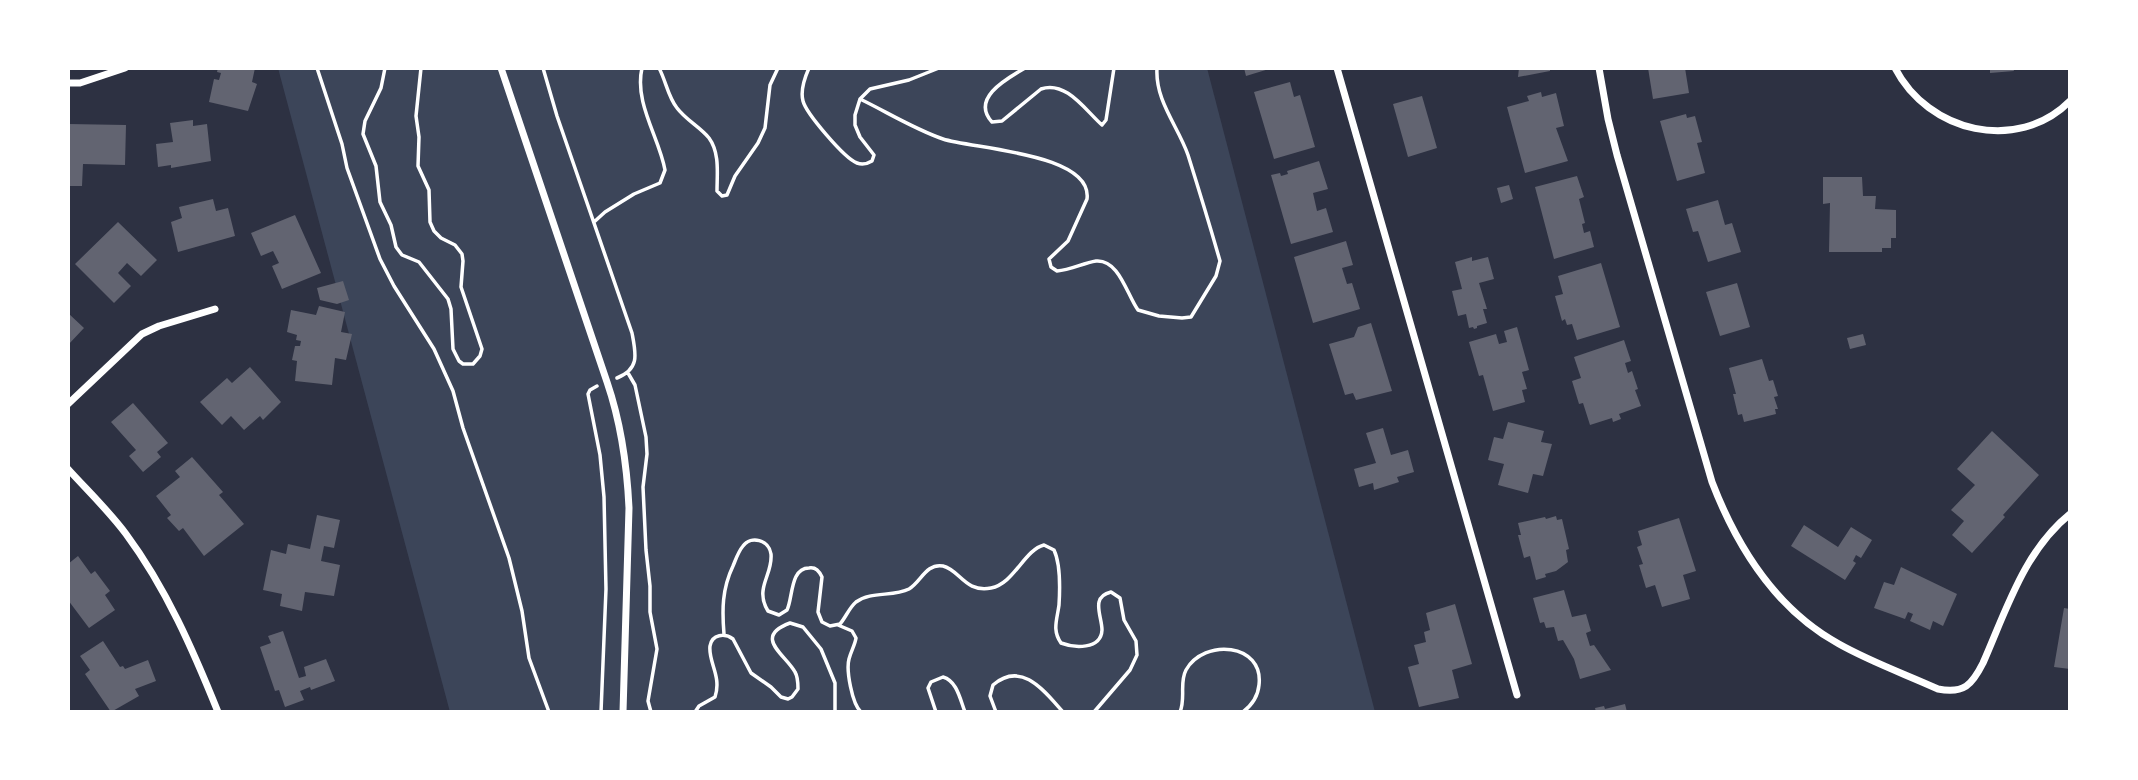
<svg xmlns="http://www.w3.org/2000/svg" width="2138" height="780" font-family="Karla,sans-serif">
<style>
.green{fill:#3c4559}
.building{fill:#626471}
.lines{fill:none;stroke-linecap:round;stroke-linejoin:round}
.path{stroke:#fff;stroke-width:3.5}
.minor{stroke:#fff;stroke-width:7}
</style>
<rect width="100%" height="100%" fill="#2d3142"/>
<path class="green" d="M 278,68 L 1207,68 L 1375,712 L 450,712 Z"/>
<path class="building" d="M 218,68 L 255,68 L 252,82 L 257,84 L 248,111 L 209,102 L 214,79 L 219,80 L 221,73 L 217,72 Z
M 1244,68 L 1269,68 L 1269,69 L 1246,76 Z
M 1519,68 L 1550,68 L 1550,71 L 1518,77 Z
M 1648,68 L 1685,68 L 1689,93 L 1653,99 Z
M 1990,68 L 2013,68 L 2014,71 L 1990,73 Z
M 1290,82 L 1294,97 L 1300,95 L 1315,147 L 1274,159 L 1254,92 Z
M 1541,92 L 1542,97 L 1556,93 L 1564,126 L 1556,128 L 1568,161 L 1525,173 L 1507,107 L 1529,101 L 1527,96 Z
M 1422,96 L 1437,148 L 1408,157 L 1393,104 Z
M 1686,114 L 1687,118 L 1695,116 L 1702,142 L 1697,143 L 1705,173 L 1677,181 L 1660,121 Z
M 193,120 L 193,126 L 207,124 L 211,161 L 171,168 L 171,165 L 158,167 L 156,144 L 173,142 L 170,123 Z
M 68,124 L 126,125 L 125,165 L 83,164 L 82,186 L 68,186 Z
M 1319,161 L 1328,189 L 1313,193 L 1317,211 L 1326,208 L 1333,232 L 1291,244 L 1271,175 L 1280,173 L 1281,176 L 1288,174 L 1287,171 Z
M 1577,176 L 1584,197 L 1579,199 L 1585,223 L 1582,224 L 1584,233 L 1590,231 L 1594,247 L 1554,259 L 1535,187 Z
M 1823,177 L 1862,177 L 1863,196 L 1876,196 L 1875,209 L 1896,210 L 1896,238 L 1891,238 L 1891,248 L 1882,248 L 1882,252 L 1829,252 L 1830,203 L 1823,204 Z
M 1509,185 L 1513,199 L 1501,203 L 1497,188 Z
M 213,199 L 216,211 L 228,208 L 235,236 L 178,252 L 171,222 L 182,218 L 179,207 Z
M 1718,200 L 1725,225 L 1732,223 L 1741,252 L 1708,262 L 1698,231 L 1693,232 L 1686,209 Z
M 295,215 L 321,273 L 282,289 L 272,266 L 279,263 L 273,251 L 261,256 L 251,233 Z
M 118,222 L 157,260 L 141,276 L 127,263 L 118,273 L 131,286 L 114,303 L 75,264 Z
M 1346,241 L 1353,265 L 1342,268 L 1347,284 L 1352,283 L 1360,309 L 1313,323 L 1294,257 Z
M 1472,257 L 1472,261 L 1488,257 L 1494,279 L 1479,283 L 1487,309 L 1483,309 L 1487,323 L 1477,326 L 1477,328 L 1474,329 L 1473,327 L 1469,328 L 1466,314 L 1458,316 L 1452,291 L 1462,289 L 1455,262 Z
M 1601,263 L 1620,327 L 1577,340 L 1572,324 L 1567,325 L 1565,319 L 1562,321 L 1555,296 L 1563,294 L 1558,276 Z
M 343,281 L 349,300 L 337,304 L 320,300 L 317,288 Z
M 1737,283 L 1750,327 L 1720,336 L 1706,292 Z
M 319,306 L 345,312 L 341,332 L 352,334 L 346,360 L 335,358 L 332,385 L 295,381 L 297,361 L 292,360 L 295,346 L 300,346 L 301,341 L 296,340 L 297,335 L 287,332 L 291,310 L 316,315 Z
M 68,313 L 84,328 L 68,345 Z
M 1371,323 L 1392,391 L 1356,400 L 1353,393 L 1345,395 L 1329,344 L 1354,337 L 1358,327 Z
M 1517,327 L 1529,370 L 1522,372 L 1527,389 L 1522,390 L 1525,402 L 1493,411 L 1483,375 L 1479,376 L 1469,342 L 1496,334 L 1499,344 L 1507,342 L 1504,331 Z
M 1863,334 L 1866,345 L 1850,349 L 1847,338 Z
M 1624,340 L 1631,361 L 1625,363 L 1628,373 L 1632,371 L 1638,389 L 1635,390 L 1641,406 L 1619,414 L 1621,419 L 1613,422 L 1612,418 L 1590,425 L 1583,403 L 1579,404 L 1572,381 L 1581,378 L 1574,357 Z
M 1762,359 L 1769,381 L 1773,380 L 1778,396 L 1774,397 L 1778,409 L 1775,409 L 1776,414 L 1744,422 L 1742,414 L 1738,415 L 1733,394 L 1736,394 L 1729,368 Z
M 250,367 L 281,402 L 263,420 L 260,416 L 244,430 L 231,416 L 222,425 L 200,402 L 227,378 L 232,383 Z
M 133,403 L 168,443 L 157,452 L 161,457 L 143,472 L 129,456 L 136,450 L 111,422 Z
M 1508,422 L 1544,431 L 1541,442 L 1552,444 L 1543,476 L 1533,474 L 1528,493 L 1498,485 L 1504,464 L 1488,460 L 1494,437 L 1503,439 Z
M 1383,428 L 1391,455 L 1408,450 L 1414,472 L 1397,477 L 1399,482 L 1374,490 L 1373,483 L 1359,487 L 1354,469 L 1376,463 L 1366,433 Z
M 1992,431 L 2039,475 L 2003,515 L 2005,517 L 1972,553 L 1952,535 L 1964,521 L 1951,510 L 1975,485 L 1957,469 Z
M 192,457 L 223,492 L 219,495 L 244,524 L 204,556 L 183,528 L 179,531 L 167,518 L 171,515 L 156,496 L 180,477 L 175,471 Z
M 317,515 L 340,520 L 334,548 L 324,546 L 321,561 L 340,565 L 334,596 L 305,592 L 302,611 L 280,606 L 282,594 L 263,590 L 271,550 L 286,554 L 288,544 L 310,549 Z
M 1556,516 L 1557,520 L 1562,519 L 1569,549 L 1566,550 L 1568,562 L 1556,571 L 1545,574 L 1546,577 L 1536,580 L 1530,556 L 1524,558 L 1518,535 L 1521,535 L 1518,523 L 1545,517 L 1546,519 Z
M 1679,518 L 1696,571 L 1683,575 L 1690,599 L 1662,607 L 1655,585 L 1646,588 L 1639,565 L 1643,564 L 1637,547 L 1642,545 L 1638,531 Z
M 1804,525 L 1838,547 L 1851,527 L 1872,540 L 1861,558 L 1856,555 L 1853,561 L 1856,563 L 1845,580 L 1791,546 Z
M 78,556 L 91,574 L 95,571 L 110,591 L 105,595 L 115,610 L 89,628 L 68,600 L 68,564 Z
M 1901,567 L 1957,594 L 1943,626 L 1933,621 L 1930,630 L 1910,621 L 1913,614 L 1908,612 L 1905,619 L 1874,608 L 1884,582 L 1894,585 Z
M 1564,590 L 1572,617 L 1586,614 L 1591,631 L 1586,633 L 1590,646 L 1594,645 L 1611,670 L 1580,679 L 1574,659 L 1563,640 L 1558,641 L 1554,627 L 1546,628 L 1544,622 L 1540,623 L 1533,598 Z
M 1455,604 L 1472,664 L 1452,670 L 1459,698 L 1419,707 L 1408,667 L 1419,664 L 1414,645 L 1426,642 L 1424,632 L 1430,630 L 1426,613 Z
M 2064,608 L 2070,609 L 2070,669 L 2054,667 Z
M 283,631 L 299,678 L 306,676 L 304,667 L 326,659 L 335,681 L 311,690 L 310,687 L 300,691 L 304,700 L 285,707 L 279,690 L 275,691 L 260,647 L 271,643 L 268,636 Z
M 103,641 L 120,667 L 123,666 L 125,669 L 148,660 L 156,681 L 135,689 L 139,696 L 111,712 L 85,674 L 90,670 L 80,656 Z
M 1625,704 L 1627,712 L 1596,712 L 1595,708 L 1604,706 L 1605,709 Z"/>
<g class="lines">
<path class="path" d="M 317,68 L 342,144 L 347,168 L 380,259 L 394,286 L 434,349 L 453,391 L 463,428 L 509,558 L 522,611 L 529,658 L 549,712
M 385,68 L 381,88 L 365,121 L 363,134 L 376,166 L 380,202 L 391,225 L 396,247 L 402,255 L 419,262 L 448,299 L 451,309 L 453,349 L 459,361 L 463,364 L 473,364 L 480,356 L 482,349 L 461,287 L 463,261 L 462,254 L 455,245 L 441,238 L 434,231 L 430,222 L 429,190 L 418,166 L 419,137 L 416,116 L 421,68
M 543,68 L 557,116 L 632,333 C 636,354 640,369 617,378
M 659,68 C 666,81 668,97 677,108 C 686,120 700,127 709,138 C 720,153 717,174 717,191 L 722,196 L 727,195 L 735,176 L 758,143 L 765,128 L 770,85 L 778,68
M 809,68 C 805,77 800,90 803,101 C 806,113 844,158 857,163 C 862,165 867,164 872,161 L 874,155 L 860,137 L 855,125 L 855,115 L 860,99 L 870,89 L 909,80 L 939,68
M 1025,68 C 1008,78 970,98 992,122 L 1002,121 L 1041,89 C 1066,80 1086,111 1102,125 L 1106,120 L 1114,68
M 860,99 C 887,112 914,129 943,139 C 973,149 1093,153 1087,199 L 1068,241 L 1049,259 L 1051,267 L 1057,271 C 1071,270 1083,263 1096,261 C 1119,259 1127,295 1138,310 L 1159,316 L 1182,318 L 1191,317 L 1216,276 L 1220,261 C 1210,226 1199,190 1188,155 C 1178,126 1155,101 1157,68
M 594,222 L 605,212 L 634,194 L 660,183 L 665,170 C 659,137 634,103 642,68
M 628,373 L 635,385 L 646,437 L 647,454 L 643,487 L 646,550 L 650,586 L 650,612 L 657,649 L 648,701 L 651,712
M 597,386 L 590,390 L 588,394 L 600,455 L 604,497 L 606,589 L 601,712
M 838,625 L 852,631 L 856,638 C 855,645 851,651 849,659 C 846,670 852,704 861,712
M 724,634 C 722,610 722,589 733,566 C 736,559 738,552 743,546 C 751,535 769,540 771,554 C 773,575 754,588 768,611 L 779,615 L 787,610 C 793,598 790,568 809,568 C 816,567 819,571 822,577 L 818,612 L 822,622 L 830,626 L 840,624 C 846,617 849,608 856,602 C 871,591 893,597 909,589 C 921,582 926,563 943,566 C 960,570 965,593 991,588 C 1014,584 1024,550 1044,545 L 1054,550 C 1061,565 1060,589 1059,605 C 1057,620 1052,630 1061,643 C 1074,648 1101,650 1102,630 C 1102,616 1090,597 1111,592 L 1120,598 L 1124,620 L 1136,641 L 1137,655 L 1130,670 L 1094,712
M 695,712 L 699,706 L 715,697 C 722,676 708,662 710,646 C 712,634 725,633 733,639 L 751,673 L 771,687 L 781,697 L 788,699 L 792,697 L 798,689 C 798,683 798,677 795,672 C 786,655 752,637 790,623 L 803,627 L 821,649 L 835,683 L 835,712
M 936,712 L 928,688 L 931,682 L 943,677 C 957,681 960,699 965,712
M 996,712 L 990,696 L 993,685 C 1022,660 1045,692 1063,712
M 1180,712 C 1186,698 1179,683 1186,670 C 1204,638 1264,643 1259,685 C 1258,696 1252,705 1243,712"/>
<path class="minor" d="M 501,68 L 607,382 C 621,423 627,465 629,508 L 623,712
M 1337,68 L 1517,695
M 1599,68 L 1608,119 L 1617,155 L 1712,482 C 1737,547 1777,610 1839,644 C 1871,662 1905,674 1938,689 C 1964,694 1972,685 1983,663 C 2006,611 2024,551 2070,514
M 1895,68 C 1928,132 2017,154 2070,101
M 68,83 L 80,83 L 125,68
M 68,404 L 142,334 L 159,326 L 215,309
M 68,469 C 87,490 109,511 126,534 C 166,588 193,650 218,712"/>
</g>
<rect width="2138" height="780" fill="none" stroke="#ffffff" stroke-width="140"/>
</svg>
